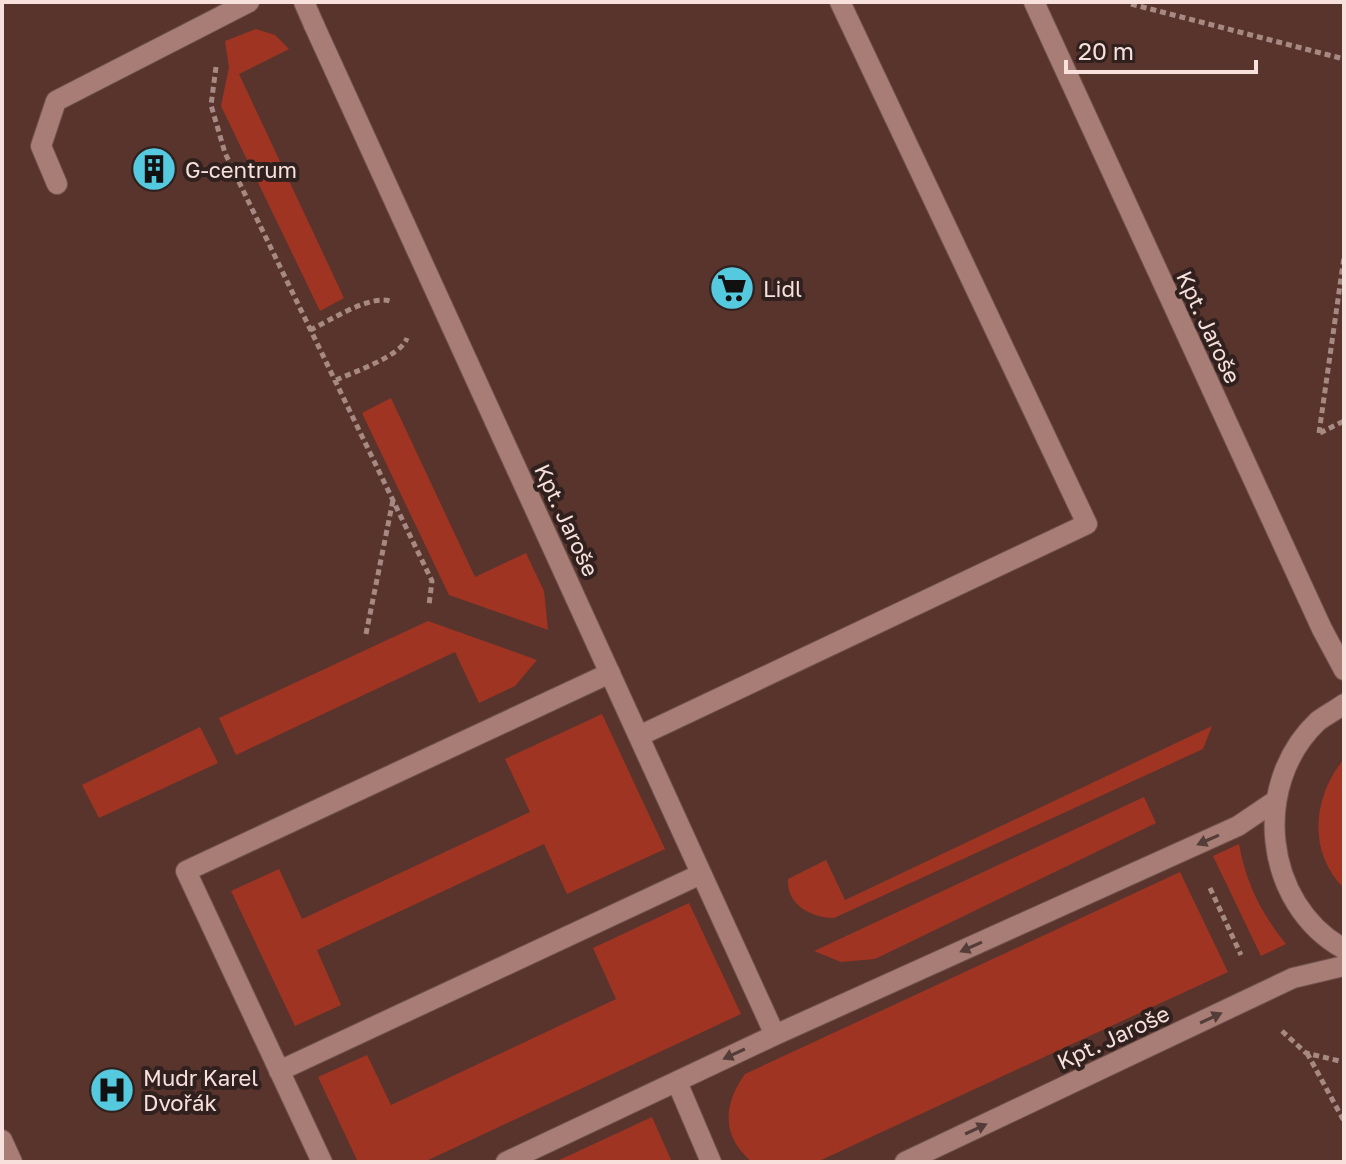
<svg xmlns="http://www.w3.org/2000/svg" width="1346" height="1164" font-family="'Golos Text',sans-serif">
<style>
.green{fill:#a03423}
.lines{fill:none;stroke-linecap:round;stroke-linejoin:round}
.service-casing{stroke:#71524d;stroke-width:22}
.pedestrian-casing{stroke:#71524d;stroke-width:22}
.minor-casing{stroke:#71524d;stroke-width:22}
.tertiary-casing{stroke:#71524d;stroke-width:22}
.path{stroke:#a78983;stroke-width:5;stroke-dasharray:6 4;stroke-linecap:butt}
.service{stroke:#a77d75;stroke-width:20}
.pedestrian{stroke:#a77d75;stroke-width:20}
.minor{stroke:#a77d75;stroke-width:20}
.tertiary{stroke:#a77d75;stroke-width:20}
.oneway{fill:#543d38}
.labels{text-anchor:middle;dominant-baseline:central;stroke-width:8;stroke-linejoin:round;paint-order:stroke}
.poi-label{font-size:22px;fill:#f8e1dc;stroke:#31211e;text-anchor:start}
.street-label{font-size:22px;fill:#f8e1dc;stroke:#31211e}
</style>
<rect width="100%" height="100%" fill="#58342d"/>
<path class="green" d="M 256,29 L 275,35 L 289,49 L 239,74 L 344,298 L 320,311 L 221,106 L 229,67 L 225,41 Z
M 391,398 L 475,577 L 526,553 L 544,591 L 548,630 L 449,595 L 362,413 Z
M 428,621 L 537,660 L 515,686 L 479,703 L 455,652 L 236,755 L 219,718 Z
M 602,714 L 665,849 L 567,894 L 544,844 L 317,950 L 341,1005 L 295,1026 L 231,891 L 279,869 L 302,919 L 530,812 L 505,759 Z
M 1212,726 L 1203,749 L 834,918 C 812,918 786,905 788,879 L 826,860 L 845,900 Z
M 200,727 L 218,763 L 99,818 L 82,785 Z
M 1344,759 L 1344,888 C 1307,852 1313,796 1344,759 Z
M 1144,797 L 1156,823 L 875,959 L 841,962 L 814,951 Z
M 1239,844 C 1246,883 1261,913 1286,944 L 1261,956 L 1213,856 Z
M 1180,872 L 1228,972 L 817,1162 L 752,1162 C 721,1136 723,1105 745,1074 Z
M 689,903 L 741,1014 L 424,1162 L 358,1162 L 318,1077 L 367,1055 L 391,1105 L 616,999 L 593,948 Z
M 652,1117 L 672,1162 L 555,1162 Z"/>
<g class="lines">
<g class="service-casing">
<path id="service" d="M 57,184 L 41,146 L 56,101 L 249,2
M 639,736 L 1087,524 L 840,2
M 279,1071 L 701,874
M 322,1162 L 186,871 L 610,673"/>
</g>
<g class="pedestrian-casing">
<path id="pedestrian" d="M 304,2 L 314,25"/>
</g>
<g class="minor-casing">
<path id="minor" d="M 314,25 L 775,1035
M 677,1082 L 711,1162
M 2,1140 L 12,1162
M 506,1162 L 775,1035 L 1238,826 L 1275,801
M 905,1162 L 1293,978 L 1344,966"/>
</g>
<g class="tertiary-casing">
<path id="tertiary" d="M 1034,2 L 1322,629 L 1344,670
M 1344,704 C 1336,710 1326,715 1318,721 C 1251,784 1263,904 1344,949"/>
</g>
<path class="path" d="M 1131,4 L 1344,59
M 216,67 L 211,105 L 225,153 L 432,581 L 429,605
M 310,330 C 331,320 369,295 390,301
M 336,380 C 354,372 401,356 407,338
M 1319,433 L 1344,257
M 1320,433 L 1344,421
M 366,634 L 393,500
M 1210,888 L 1241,955
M 1282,1031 L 1306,1053 L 1344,1062
M 1307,1053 L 1344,1121"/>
<use href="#service" class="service"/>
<use href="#pedestrian" class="pedestrian"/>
<use href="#minor" class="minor"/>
<use href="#tertiary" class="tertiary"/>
</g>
<defs><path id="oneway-solid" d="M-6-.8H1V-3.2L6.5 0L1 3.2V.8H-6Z" transform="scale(2)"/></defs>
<g class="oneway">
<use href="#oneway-solid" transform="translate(1208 840) rotate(156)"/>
<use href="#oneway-solid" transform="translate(971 947) rotate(156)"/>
<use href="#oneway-solid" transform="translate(1211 1018) rotate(-25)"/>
<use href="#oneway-solid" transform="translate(734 1054) rotate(155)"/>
<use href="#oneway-solid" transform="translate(976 1129) rotate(-25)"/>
</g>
<defs>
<g id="building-disc" transform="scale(2.3)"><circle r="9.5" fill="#55cadf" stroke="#31211e"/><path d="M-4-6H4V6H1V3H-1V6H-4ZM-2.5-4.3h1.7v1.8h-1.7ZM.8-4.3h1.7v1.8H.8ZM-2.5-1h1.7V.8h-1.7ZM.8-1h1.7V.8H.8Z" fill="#111"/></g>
<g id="supermarket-disc" transform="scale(2.3)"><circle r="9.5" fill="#55cadf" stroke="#31211e"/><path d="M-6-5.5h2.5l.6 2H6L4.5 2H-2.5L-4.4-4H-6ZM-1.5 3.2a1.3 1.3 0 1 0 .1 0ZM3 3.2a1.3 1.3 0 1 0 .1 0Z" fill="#111"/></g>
<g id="hospital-disc" transform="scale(2.3)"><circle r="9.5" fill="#55cadf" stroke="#31211e"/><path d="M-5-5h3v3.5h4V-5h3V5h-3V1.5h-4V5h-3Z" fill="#111"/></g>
</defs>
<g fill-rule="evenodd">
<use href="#building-disc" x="154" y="169"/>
<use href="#supermarket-disc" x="732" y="288"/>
<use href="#hospital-disc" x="112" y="1090"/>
</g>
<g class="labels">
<g class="poi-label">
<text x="185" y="169">G-centrum</text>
<text x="763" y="288">Lidl</text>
<text x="143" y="1077">Mudr Karel<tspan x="143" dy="25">Dvořák</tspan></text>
</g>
<g class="street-label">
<text transform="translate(1209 327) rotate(65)">Kpt. Jaroše</text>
<text transform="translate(567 520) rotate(65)">Kpt. Jaroše</text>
<text transform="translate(1113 1037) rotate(-25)">Kpt. Jaroše</text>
</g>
</g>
<rect width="1346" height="1164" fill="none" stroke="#f8e1dc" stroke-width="8"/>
<path d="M1066 60v12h190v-12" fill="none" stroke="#f8e1dc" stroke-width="4"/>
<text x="1078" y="60" font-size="24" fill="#f8e1dc" stroke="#31211e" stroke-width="6" paint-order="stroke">20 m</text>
</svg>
